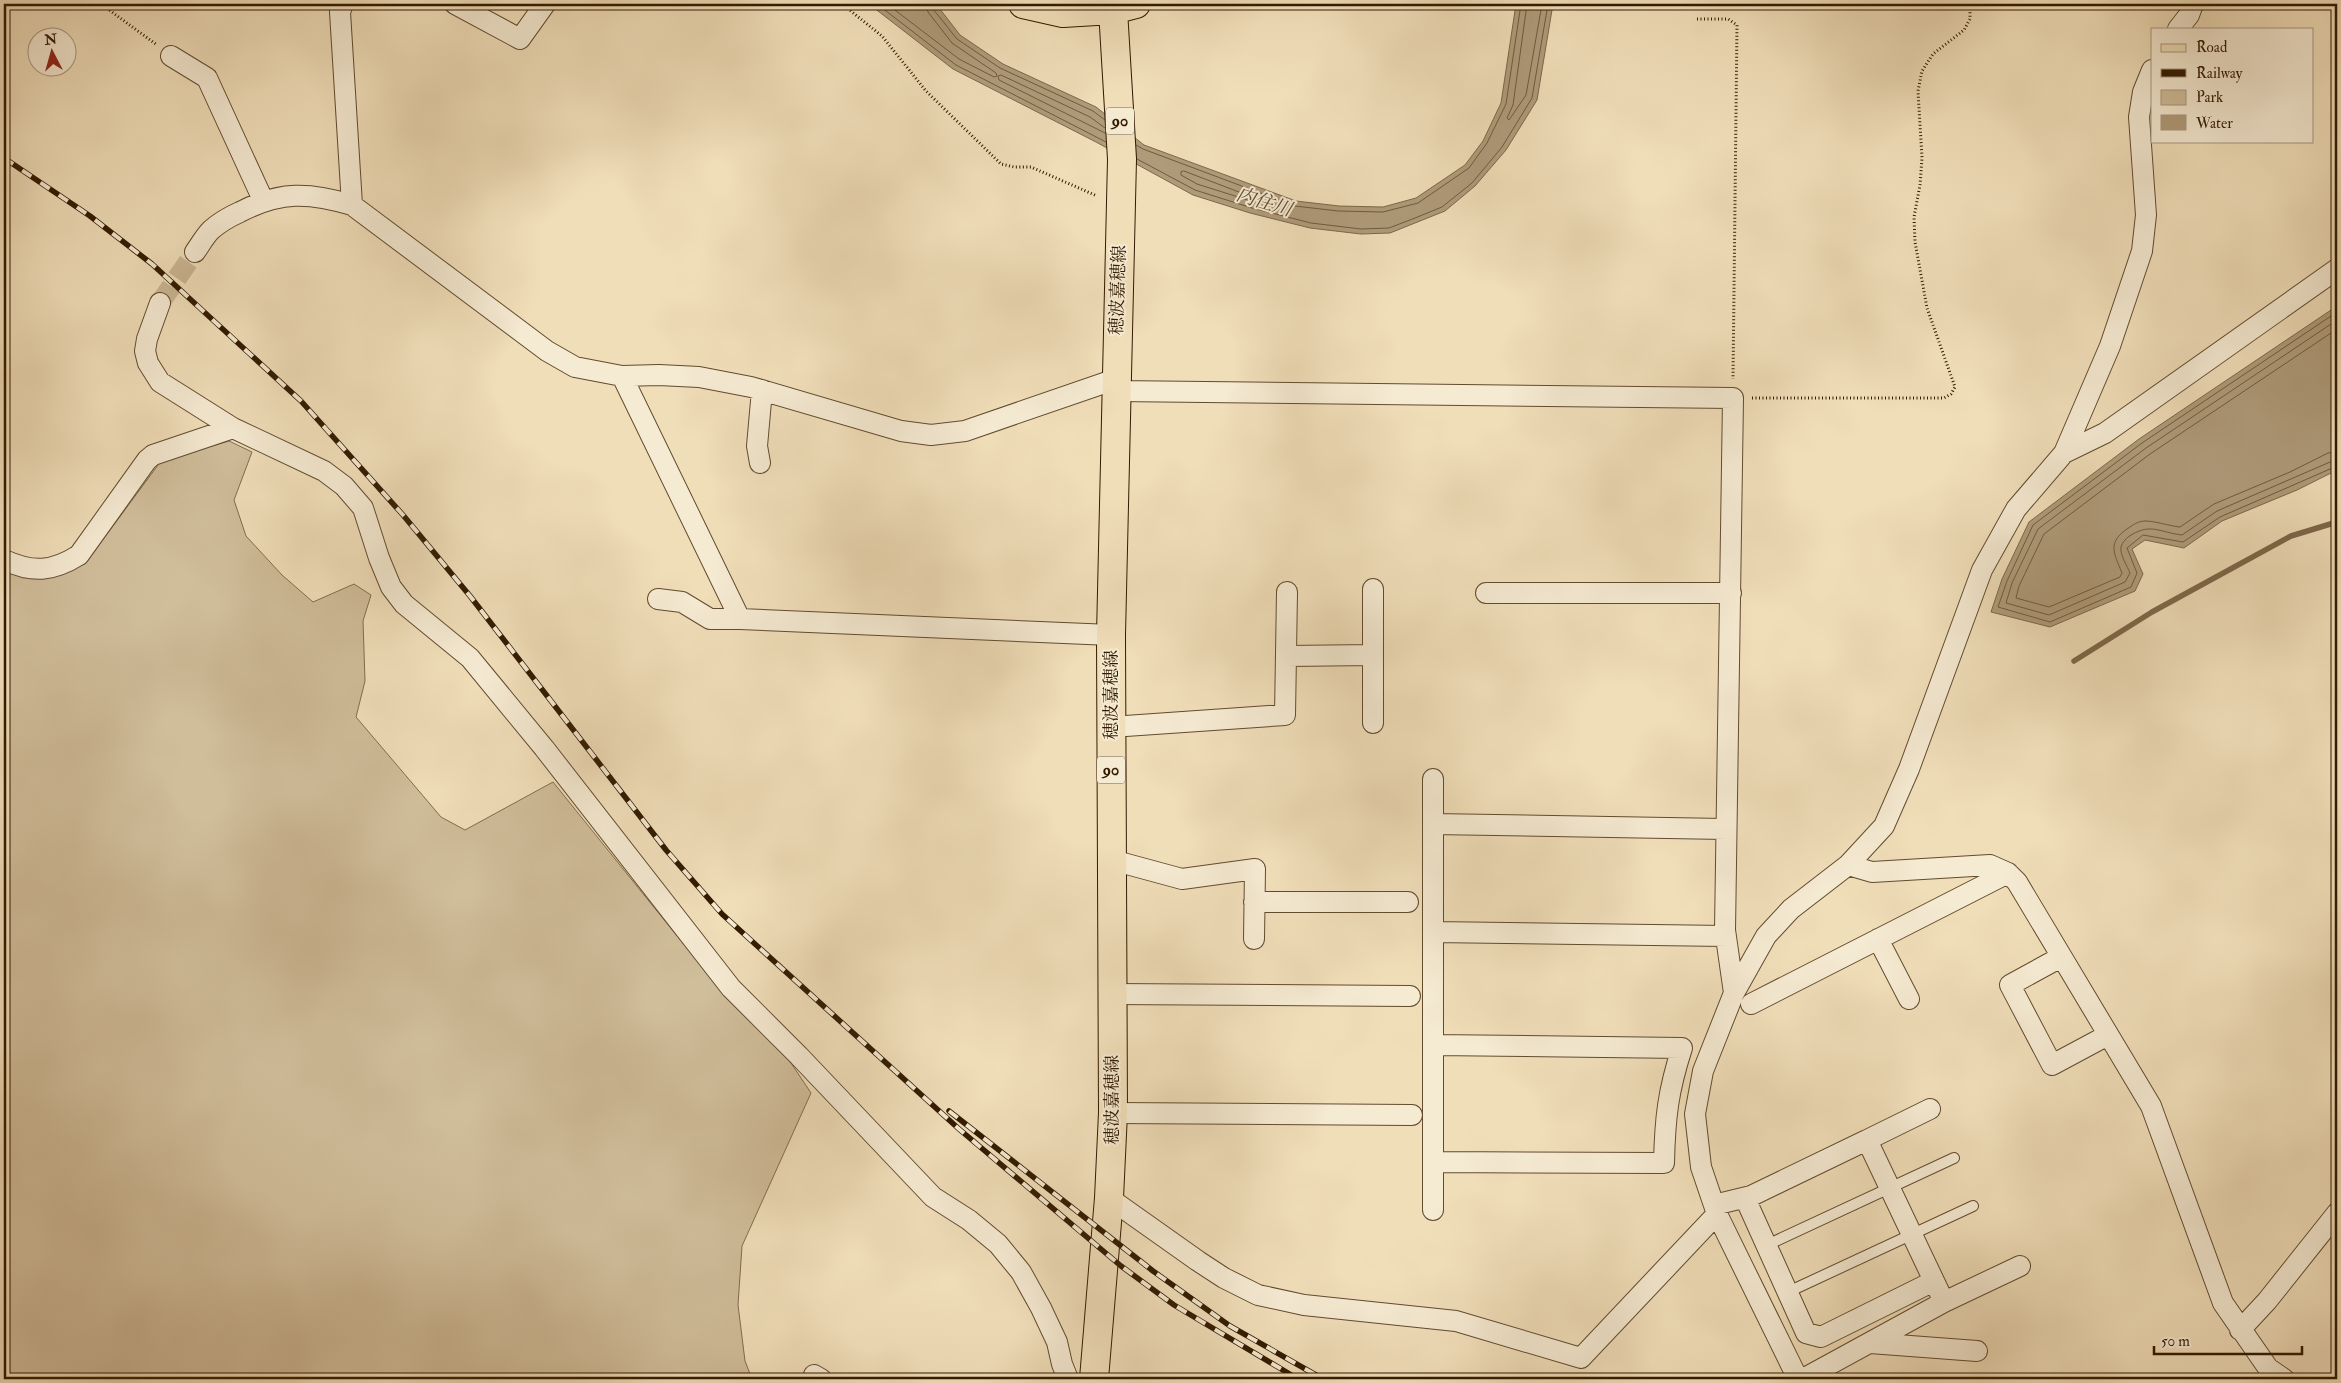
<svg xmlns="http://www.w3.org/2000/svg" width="2341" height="1383" font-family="'IM FELL Double Pica','Noto Serif JP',serif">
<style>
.green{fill:#d0bd9a;stroke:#816c4d}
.water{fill:#af9b7a;stroke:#7d6749}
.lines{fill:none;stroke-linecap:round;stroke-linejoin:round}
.shore{stroke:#705a3d;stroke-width:1}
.stream{stroke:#7d6749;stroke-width:5.5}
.street-tunnel{stroke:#cab794;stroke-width:20;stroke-dasharray:20 10;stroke-linecap:butt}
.lane-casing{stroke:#624b2e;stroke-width:12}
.street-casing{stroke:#624b2e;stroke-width:22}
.primary-casing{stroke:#321a00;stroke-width:30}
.path{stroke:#321a00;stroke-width:3;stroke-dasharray:1 2.5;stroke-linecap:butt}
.lane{stroke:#f5ead2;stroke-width:10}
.street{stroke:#f5ead2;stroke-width:20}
.primary{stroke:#f0deb9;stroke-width:28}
.rail-casing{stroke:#321a00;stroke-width:5.5}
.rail{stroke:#f5ead2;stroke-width:4;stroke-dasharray:11;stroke-linecap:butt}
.labels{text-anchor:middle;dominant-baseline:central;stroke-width:4;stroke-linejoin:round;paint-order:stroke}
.shield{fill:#f5ead2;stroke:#6c583f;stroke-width:1}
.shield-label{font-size:16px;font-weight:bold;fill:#321a00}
.street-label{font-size:18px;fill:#321a00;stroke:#f5ead2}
.water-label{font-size:19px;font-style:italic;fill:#644e31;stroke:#f5ead2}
</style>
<rect width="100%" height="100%" fill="#f0deb9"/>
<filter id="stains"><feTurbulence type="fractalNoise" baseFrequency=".004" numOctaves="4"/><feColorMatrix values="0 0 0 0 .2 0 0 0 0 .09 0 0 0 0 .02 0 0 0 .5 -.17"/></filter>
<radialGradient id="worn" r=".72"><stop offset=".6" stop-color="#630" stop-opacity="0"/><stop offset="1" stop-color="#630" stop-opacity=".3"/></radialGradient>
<path class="green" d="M 229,441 L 252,452 L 234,500 L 246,536 L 282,575 L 313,602 L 354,584 L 371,595 L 363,621 L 365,681 L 356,717 L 441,817 L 465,830 L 553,782 L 719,988 L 785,1054 L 811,1093 L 742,1246 L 738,1305 L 745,1361 L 752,1379 L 4,1379 L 4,570 L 23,578 L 49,577 L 85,564 L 161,461 Z"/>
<path class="water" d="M 869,4 L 936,4 L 960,35 L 1003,64 L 1096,107 L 1144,145 L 1296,201 L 1339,206 L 1383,207 L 1416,198 L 1465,165 L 1483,141 L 1501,103 L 1516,4 L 1553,4 L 1537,100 L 1506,150 L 1475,186 L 1445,211 L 1390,233 L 1361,234 L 1310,228 L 1250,213 L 1193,195 L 1096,142 L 953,69 Z
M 2337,306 L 2337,470 L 2297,490 L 2222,521 L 2184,548 L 2145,540 L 2132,549 L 2143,574 L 2135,591 L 2050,627 L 1991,612 L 2002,579 L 2029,522 L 2139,439 Z"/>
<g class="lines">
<path class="shore" d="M 877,4 L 956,65 L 1106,142
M 887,4 L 959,59 L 994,77 L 997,76 L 996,73 L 952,43 L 928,12 L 926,4
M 932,4 L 933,9 L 957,39 L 1000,68 L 1093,111 L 1105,120
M 1527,4 L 1513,105 L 1507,118 L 1509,120 L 1526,95 L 1542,4
M 1105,128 L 1090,117 L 1001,75 L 998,76 L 999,80 L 1105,133
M 1136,145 L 1143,149 L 1295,206 L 1338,211 L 1383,212 L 1418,203 L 1469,168 L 1487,143 L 1506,104 L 1521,4
M 1137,159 L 1195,190 L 1252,208 L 1311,223 L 1361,229 L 1389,228 L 1415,218 L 1442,207 L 1472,183 L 1502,147 L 1532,98 L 1548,4
M 1184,171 L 1252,197 L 1254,200 L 1251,201 L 1197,184 L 1181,175 L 1181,172 Z
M 2337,312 L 2142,443 L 2033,525 L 2007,581 L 1998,607 L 2050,622 L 2131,587 L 2137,573 L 2127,548 L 2143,535 L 2183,542 L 2220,517 L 2337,466
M 2337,320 L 2146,448 L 2038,529 L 2012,583 L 2006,603 L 2049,615 L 2125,582 L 2130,573 C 2127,566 2122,558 2121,551 C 2120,545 2124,541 2128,537 C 2150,522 2158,532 2182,535 L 2217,511 L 2337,459
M 2337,329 L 2150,454 L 2044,534 L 2019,586 L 2016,598 L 2049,607 L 2120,577 L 2122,573 C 2114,553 2107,543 2127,529 C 2133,525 2138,521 2145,521 C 2156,521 2169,526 2180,527 L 2214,504 L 2290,472 L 2328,453 L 2337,452"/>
<path class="stream" d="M 2074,661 L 2152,612 L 2291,536 L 2337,522"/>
<path class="street-tunnel" d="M 160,303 L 195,252"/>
<g class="lane-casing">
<path id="lane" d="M 1767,1245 L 1954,1158
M 1788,1292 L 1973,1206"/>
</g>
<g class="street-casing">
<path id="street" d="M 343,4 L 340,12 L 352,205
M 455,4 L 520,39 L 545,4
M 2178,29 L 2189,15 L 2193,4
M 171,56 L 207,78 L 263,200
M 195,252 C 200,245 205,236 211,230 C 219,223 231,216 240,212 C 280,191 309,192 352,205 L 547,351 L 575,367 L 622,376 L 659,375 L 699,377 L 751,387 L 901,431 L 931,435 L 965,431 L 1116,379
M 160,303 L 147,339 L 145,351 L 148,363 L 160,382 L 233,428 L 324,471 L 344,486 L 363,508 L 379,558 L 391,587 L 404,604 L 470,658 L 544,748 L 731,988 L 799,1056 L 933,1197 L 969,1220 L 998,1244 L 1021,1272 L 1041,1308 L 1057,1342 L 1062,1364 L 1068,1379
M 622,376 L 740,619 L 1111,635
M 1116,391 L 1733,398 L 1725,930 L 1734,993
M 2064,453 L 2105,433 L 2337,269
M 760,463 L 757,446 L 762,390
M 4,560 C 33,573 52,572 79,555 L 147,460 L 153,455 L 233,428
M 1373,589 L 1373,723
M 1486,593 L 1731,593
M 658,599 L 682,602 L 710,619 L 740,619
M 1286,656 L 1373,655
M 1111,727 L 1285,715 L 1287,592
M 1433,824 L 1725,829
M 1112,860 L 1182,879 L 1255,869 L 1254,939
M 1848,865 L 1872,872 L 1990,865 L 2008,873 L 2017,882 L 2151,1106 L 2223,1303 L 2268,1368 L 2284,1379
M 1254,902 L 1408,902
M 1433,932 L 1726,936
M 1878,939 L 1909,999
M 2061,957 L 2010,985 L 2052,1065 L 2108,1035
M 1111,994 L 1410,996
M 1751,1004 L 2008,873
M 1433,1045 L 1682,1048 C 1668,1091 1665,1118 1664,1163 L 1433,1162
M 1113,1113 L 1412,1115
M 1867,1140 L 1930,1109
M 1109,1198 L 1198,1261 L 1224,1278 L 1258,1295 L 1304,1305 L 1456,1321 L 1581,1358 L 1717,1214
M 1745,1198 L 1806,1333 L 1821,1337 L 1934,1281
M 1714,1205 L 1751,1196 L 1867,1140 L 1944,1302
M 1433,1210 L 1433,779
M 2240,1330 L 2267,1301 L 2337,1213
M 1870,1343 L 1977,1351
M 814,1375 L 821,1379
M 1798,1379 L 1717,1214 L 1701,1167 L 1695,1114 L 1703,1071 L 1734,993 L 1766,936 L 1791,909 L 1848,865 L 1884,826 L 1909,769 L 1982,570 L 2016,509 L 2064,453 L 2110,346 L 2142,251 L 2146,215 L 2139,117 L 2143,92 L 2152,70
M 1803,1379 L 1944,1302 L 2020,1266"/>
</g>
<g class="primary-casing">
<path id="primary" d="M 1023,4 L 1063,13 L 1113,10 L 1136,4
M 1094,1379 L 1109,1198 L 1113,1113 L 1111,635 L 1122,159 L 1113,10"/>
</g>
<path class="path" d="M 101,4 L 157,45
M 842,4 L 882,36 L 926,91 L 1001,164 L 1014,167 L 1031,167 L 1097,196
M 1697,19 L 1728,19 L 1737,25 L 1733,379
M 1752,398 L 1944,398 L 1951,394 L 1955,387 L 1927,308 L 1915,242 L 1914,217 L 1920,185 L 1922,158 L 1918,91 L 1922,71 L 1933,54 L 1964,30 L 1970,19 L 1970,4"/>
<use href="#lane" class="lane"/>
<use href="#street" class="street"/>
<use href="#primary" class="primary"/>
<g class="rail-casing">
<path id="rail" d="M 4,158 L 90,216 L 152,264 L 301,401 L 403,515 L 470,596 L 666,850 L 722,914 L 959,1129 L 1121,1266 L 1174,1305 L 1298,1379
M 949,1111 L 1153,1271 L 1230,1326 L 1323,1379"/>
</g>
<use href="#rail" class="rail"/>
</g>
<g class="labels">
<g class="shield">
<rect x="1106" y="107.5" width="28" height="27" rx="4"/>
<rect x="1097" y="756.5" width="28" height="27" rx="4"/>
</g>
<g class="shield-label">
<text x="1120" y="121">90</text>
<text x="1111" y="770">90</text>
</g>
<g class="street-label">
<text transform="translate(1118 290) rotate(-88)">穂波嘉穂線</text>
<text transform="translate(1111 695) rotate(-90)">穂波嘉穂線</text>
<text transform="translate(1112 1100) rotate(-90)">穂波嘉穂線</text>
</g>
<g class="water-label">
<text transform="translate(1264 202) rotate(17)">内住川</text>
</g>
</g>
<rect width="2341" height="1383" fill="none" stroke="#f0deb9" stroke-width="20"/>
<rect x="5" y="5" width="2331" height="1373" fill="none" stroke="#321a00" stroke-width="2.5"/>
<rect x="10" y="10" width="2321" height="1363" fill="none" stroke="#321a00"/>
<rect x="2151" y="28" width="162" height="115" fill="#f5ead2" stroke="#a7977e"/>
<rect x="2161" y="44" width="25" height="8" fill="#f0deb9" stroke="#a7977e"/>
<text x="2196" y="52" font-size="15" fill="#321a00">Road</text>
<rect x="2161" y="69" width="25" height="8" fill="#321a00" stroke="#a7977e"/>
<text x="2196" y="78" font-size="15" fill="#321a00">Railway</text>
<rect x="2161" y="90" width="25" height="15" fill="#d0bd9a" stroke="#a7977e"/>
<text x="2196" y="102" font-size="15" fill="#321a00">Park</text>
<rect x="2161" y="115" width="25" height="15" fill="#af9b7a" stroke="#a7977e"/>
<text x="2196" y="128" font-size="15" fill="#321a00">Water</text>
<g transform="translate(52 52) rotate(354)"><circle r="24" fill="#f5ead2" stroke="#a7977e"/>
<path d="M0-4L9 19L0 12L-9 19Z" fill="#8f2418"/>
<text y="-8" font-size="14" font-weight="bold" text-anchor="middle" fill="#321a00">N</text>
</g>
<path d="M2154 1346v8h148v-8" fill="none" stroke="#321a00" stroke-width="2.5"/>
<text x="2161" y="1346" font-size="15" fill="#321a00" stroke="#f5ead2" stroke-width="4" paint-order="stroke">50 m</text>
<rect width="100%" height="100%" filter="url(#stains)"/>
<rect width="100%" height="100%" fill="url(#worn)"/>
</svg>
